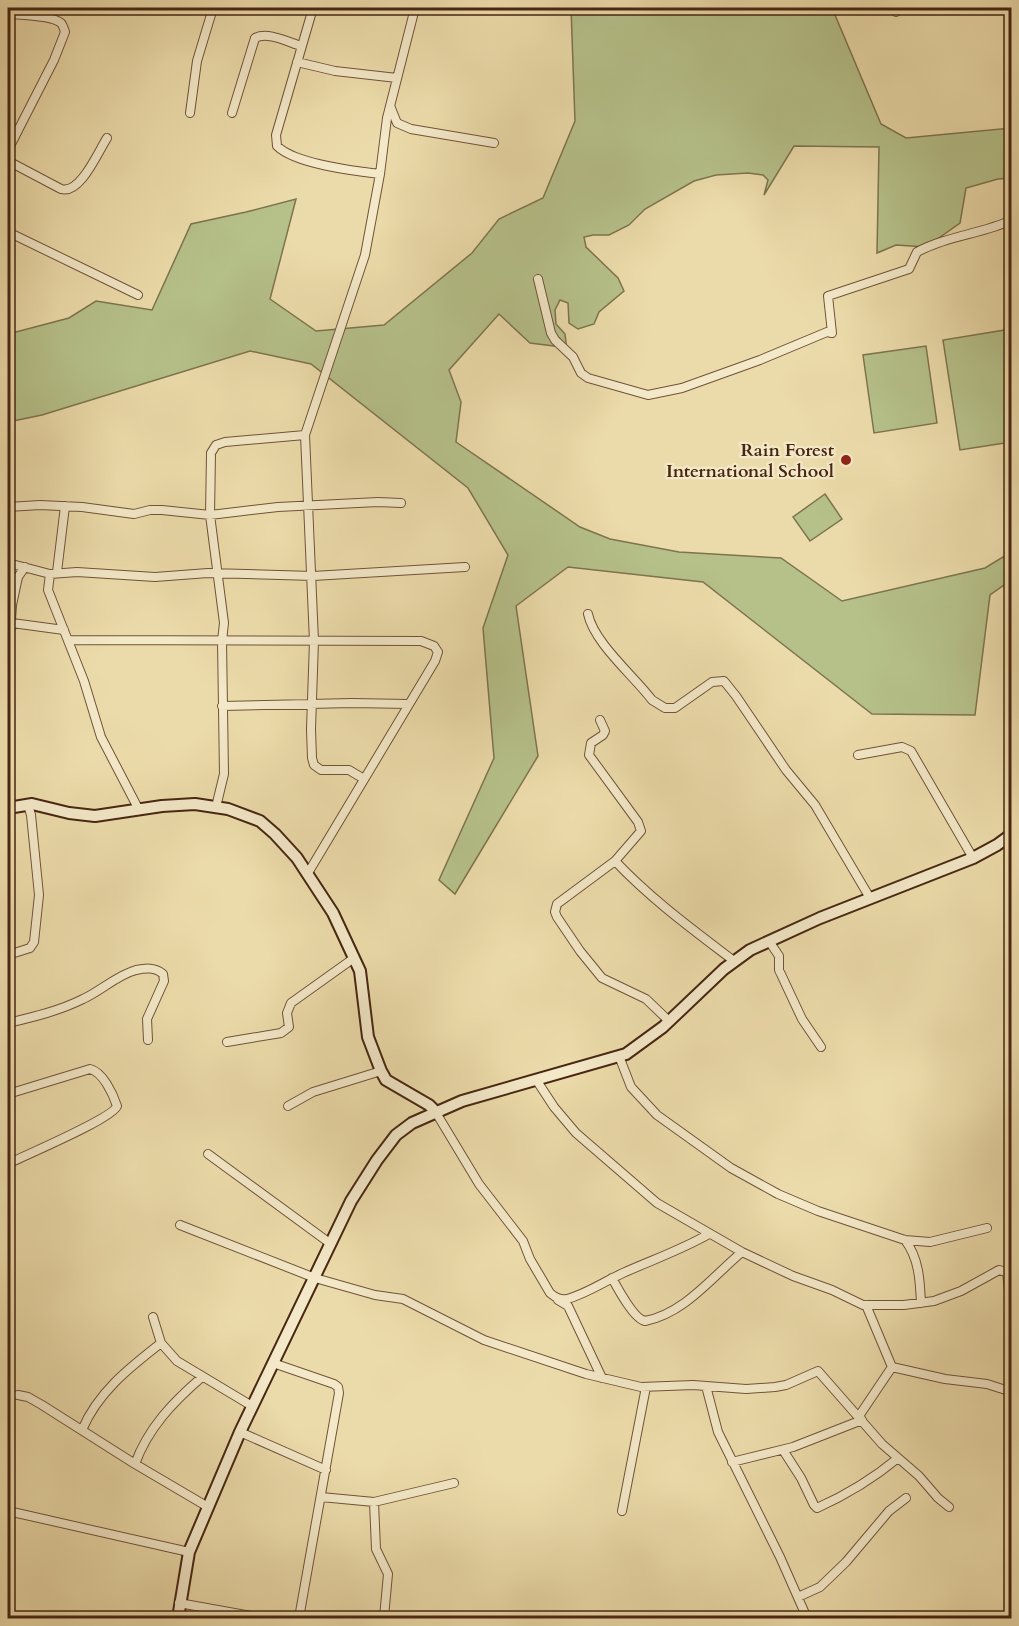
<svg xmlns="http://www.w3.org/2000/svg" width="1019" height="1626" font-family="Cardo,serif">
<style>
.green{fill:#b6c18a;stroke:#7e744e;stroke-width:1.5}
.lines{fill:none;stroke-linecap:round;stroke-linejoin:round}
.street-casing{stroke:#705338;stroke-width:10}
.secondary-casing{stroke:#472612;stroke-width:14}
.street{stroke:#f3e8c8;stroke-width:8}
.secondary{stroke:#f3e8c8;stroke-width:10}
.poi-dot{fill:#8f2418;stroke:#f3e8c8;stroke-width:2}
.labels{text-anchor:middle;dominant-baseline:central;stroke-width:4.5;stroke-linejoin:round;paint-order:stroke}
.poi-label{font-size:18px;font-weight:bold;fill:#472612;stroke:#f3e8c8;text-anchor:end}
</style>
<rect width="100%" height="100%" fill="#ecdbaa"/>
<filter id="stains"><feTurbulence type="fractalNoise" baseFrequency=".00333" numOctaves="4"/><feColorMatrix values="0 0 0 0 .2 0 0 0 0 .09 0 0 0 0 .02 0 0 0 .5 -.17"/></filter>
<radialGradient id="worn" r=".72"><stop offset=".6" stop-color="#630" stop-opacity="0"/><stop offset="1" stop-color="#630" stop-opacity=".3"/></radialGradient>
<path class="green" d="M 571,8 L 844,8 L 835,15 L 881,124 L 906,138 L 1011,128 L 1011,178 L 998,179 L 966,188 L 960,223 L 926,247 L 896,245 L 877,253 L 879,147 L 794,146 L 764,195 L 768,180 L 763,175 L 748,173 L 716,175 L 694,181 L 645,209 L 629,225 L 609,235 L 593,235 L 584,237 L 586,247 L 618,278 L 624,291 L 599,312 L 594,324 L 578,329 L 569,323 L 568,303 L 560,300 L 555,310 L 556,324 L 565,334 L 567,351 L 562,347 L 530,343 L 499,314 L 449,370 L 461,402 L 456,442 L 580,527 L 610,539 L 679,552 L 781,558 L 842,601 L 985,568 L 1011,552 L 1011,580 L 990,595 L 975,715 L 872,714 L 703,582 L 568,567 L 516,606 L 538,756 L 455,894 L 439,880 L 494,758 L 483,628 L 508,555 L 468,488 L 311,364 L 250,351 L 42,415 L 8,422 L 8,334 L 69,318 L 96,301 L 152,310 L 191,224 L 246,212 L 296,199 L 270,299 L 316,331 L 384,325 L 472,253 L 499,219 L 543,198 L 575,121 Z
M 1011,329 L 1011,442 L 960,450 L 943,340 Z
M 926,346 L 937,423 L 874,433 L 863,355 Z
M 825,494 L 842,519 L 810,541 L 793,517 Z"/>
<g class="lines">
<g class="street-casing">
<path id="street" d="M 313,8 L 276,135 L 277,146 C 295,164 354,171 380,174
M 896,12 L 897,8
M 8,14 C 19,15 52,15 61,23 C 63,25 64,29 65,32 L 54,60 L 8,150
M 297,62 L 335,71 L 397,78
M 391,108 L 397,123 L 411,129 L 494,143
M 190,113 L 197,61 L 213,8
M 232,113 L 255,38 C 267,31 288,42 301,46
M 8,161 L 61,189 C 80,195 98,152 107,138
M 8,232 L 138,295
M 538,279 L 551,333 L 555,340 L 573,357 L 581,373 L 588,378 L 648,395 L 682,388 L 760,360 L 827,332 L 832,333 L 828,296 L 909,269 L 917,252 C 947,236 981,234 1012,220
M 8,507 L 40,505 L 82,507 L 134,514 L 150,510 L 162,510 L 210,515 L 278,507 L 378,502 L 401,503
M 8,563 L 50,574 L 77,572 L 155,577 L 208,573 L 313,576 L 465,567
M 57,572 L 65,506
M 50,574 L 48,590 L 84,681 L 101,737 L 139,810
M 588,614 C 594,643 634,676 652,700 L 665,708 L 675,708 L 712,682 L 724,681 L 736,696 L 786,770 L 815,805 L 870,898
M 12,623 L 64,630
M 68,640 L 421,641 L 434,646 L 438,652 L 435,661 L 308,873
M 8,662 L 12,605 L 18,577 L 25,567
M 222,706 L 352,703 L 409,704
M 600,720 L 605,731 L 603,735 L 591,743 L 589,755 L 638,822 L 641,831 L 615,861 L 557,904 L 555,912 L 557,917 L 580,951 L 602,978 L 646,999 L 669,1021
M 858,755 L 902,747 L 911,751 L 973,858
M 364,779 L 349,770 L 321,770 L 314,765 L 312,758 L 311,729 L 314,641 L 305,435 L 365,255 L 380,174 L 387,118 L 415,8
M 216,807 L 224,774 L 222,641 L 224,623 L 210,515 L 211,453 L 216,445 L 225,442 L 305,435
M 615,861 C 651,899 692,929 734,961
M 769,941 L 779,956 L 779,970 L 802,1019 L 821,1047
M 8,955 L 30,948 L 34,942 L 39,895 L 31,815 L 28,805
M 8,1023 C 33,1017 59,1011 83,999 C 101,991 117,975 136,970 C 146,968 155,967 163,974 L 164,981 L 147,1019 L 148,1040
M 227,1042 L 281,1033 L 289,1027 L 287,1013 L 291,1003 L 354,958
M 619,1056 L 631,1087 L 657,1115 L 731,1168 L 778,1194 L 818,1211 L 905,1240 L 930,1242 L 987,1228
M 537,1081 L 554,1107 L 576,1133 L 657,1203 L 742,1252 L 793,1276 L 832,1290 L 863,1305 L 904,1305 L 934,1301 L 961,1291 L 999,1270 L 1007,1272 L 1012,1317
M 8,1094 L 90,1069 C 103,1072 113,1094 117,1106 C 112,1119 25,1155 8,1164
M 288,1106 L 313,1092 L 381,1071
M 435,1111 L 479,1184 L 523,1241 L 530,1259 L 550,1293 C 556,1298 560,1300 567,1299 C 586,1294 605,1281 623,1273 C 652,1260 681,1250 709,1234
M 208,1154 L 331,1244
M 180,1225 L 315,1278 L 375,1295 L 403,1299 L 484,1340 L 586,1374 L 641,1387 L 693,1385 L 746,1389 L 775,1387 L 786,1385 L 818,1371 L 882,1444 L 919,1476 L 938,1498 L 949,1507
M 905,1240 C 919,1258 920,1281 921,1303
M 612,1278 C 618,1289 634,1319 645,1321 C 685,1313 712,1277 742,1252
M 558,1300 L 568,1306 L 602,1378
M 153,1317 L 161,1343 L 177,1361 L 252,1406
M 273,1363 L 334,1384 L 338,1387 L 339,1393 L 299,1618
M 892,1367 L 945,1379 L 987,1384 L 1012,1392
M 706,1386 L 718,1432 L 780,1557 L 807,1618
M 18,1395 L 28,1397 L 42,1405 L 135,1464 L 208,1507
M 859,1416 L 892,1367 L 866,1305
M 82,1430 C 98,1392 129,1368 161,1343
M 240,1432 L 326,1470
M 783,1450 L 801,1478 L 814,1505 L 817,1508 C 846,1495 874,1478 898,1458
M 732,1462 L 793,1447 L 862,1420
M 135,1464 C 148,1428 173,1402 202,1377
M 321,1497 L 374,1502 L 454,1483
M 374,1502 L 376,1549 L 388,1574 L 384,1617
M 8,1511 L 189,1552
M 622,1511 L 646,1387
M 798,1597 L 820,1587 L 846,1562 L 889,1511 L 906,1498
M 179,1603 L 262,1618
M 337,1618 L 515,1618"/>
</g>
<g class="secondary-casing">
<path id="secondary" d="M 8,808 L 32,804 L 69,813 L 95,816 L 162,806 L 195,804 L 228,809 L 260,821 L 275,834 L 297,858 L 333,913 L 360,971 L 368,1037 L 381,1071 L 386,1080 L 429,1105 L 435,1111
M 178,1618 L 189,1552 L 240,1432 L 351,1201 L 377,1160 L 396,1135 L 412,1123 L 462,1101 L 626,1054 L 663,1027 L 724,969 L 750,950 L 820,918 L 973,858 L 997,845 L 1012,834"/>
</g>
<use href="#street" class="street"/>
<use href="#secondary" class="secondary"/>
</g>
<circle class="poi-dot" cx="846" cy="460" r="6"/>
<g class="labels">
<g class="poi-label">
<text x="834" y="450">Rain Forest<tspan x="834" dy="21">International School</tspan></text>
</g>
</g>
<rect width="1019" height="1626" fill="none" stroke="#ecdbaa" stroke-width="30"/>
<rect x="9" y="9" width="1001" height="1608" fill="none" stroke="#472612" stroke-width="3"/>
<rect x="15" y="15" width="989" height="1596" fill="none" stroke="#472612" stroke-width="1.5"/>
<rect width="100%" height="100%" filter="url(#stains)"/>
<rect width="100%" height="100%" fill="url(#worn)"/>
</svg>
